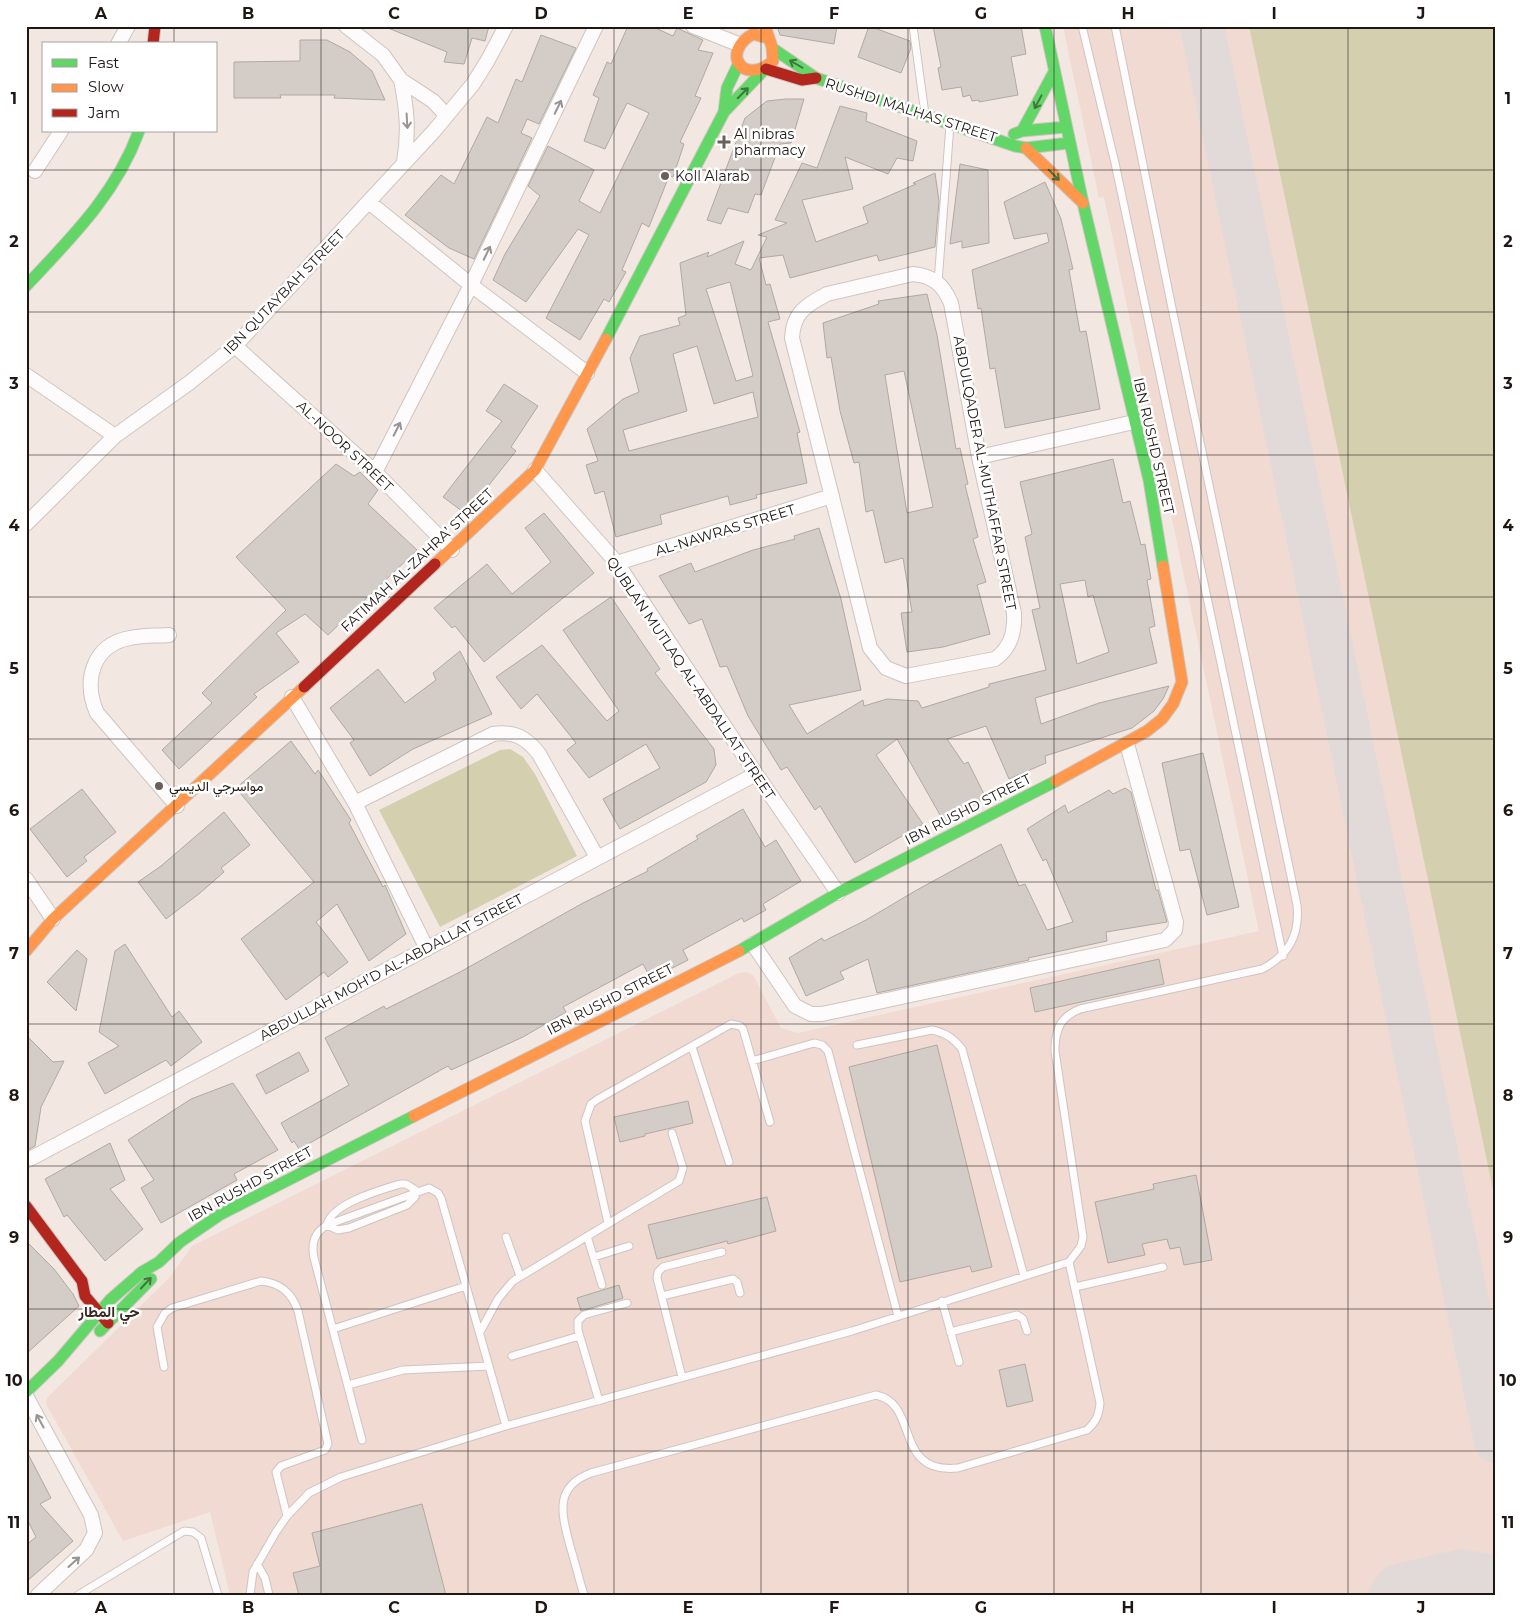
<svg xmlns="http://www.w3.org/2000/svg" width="1522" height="1621" font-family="Montserrat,Vazirmatn,sans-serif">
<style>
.built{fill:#f0dad1}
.green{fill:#d4cfaf}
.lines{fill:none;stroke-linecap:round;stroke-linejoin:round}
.taxiway{stroke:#e2dad8;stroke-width:44}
.building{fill:#d4ccc6;stroke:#b0a9a3;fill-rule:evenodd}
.lane-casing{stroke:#cec5c1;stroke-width:9}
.street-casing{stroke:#cec5c1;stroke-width:16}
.fast-casing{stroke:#cec5c1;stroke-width:13}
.slow-casing{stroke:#cec5c1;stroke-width:13}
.jam-casing{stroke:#cec5c1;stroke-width:13}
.lane{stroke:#fdfbfb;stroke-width:7}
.street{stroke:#fdfbfb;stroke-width:14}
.fast{stroke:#63d668;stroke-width:11}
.slow{stroke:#ff974d;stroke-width:11}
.jam{stroke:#b3261e;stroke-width:11}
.oneway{stroke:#41763e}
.oneway2{stroke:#999493}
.grid{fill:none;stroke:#1f1714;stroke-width:1;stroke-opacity:0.55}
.poi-dot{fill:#69605c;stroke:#fff;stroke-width:2}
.labels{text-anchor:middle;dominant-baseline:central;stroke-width:5;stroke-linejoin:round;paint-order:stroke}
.street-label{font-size:14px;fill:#1f1714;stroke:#fff}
.poi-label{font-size:14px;fill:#1f1714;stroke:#fff;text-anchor:start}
.neighbourhood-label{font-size:15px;font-weight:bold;fill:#3a2a23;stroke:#fff}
.neatline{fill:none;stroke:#1f1714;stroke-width:2}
.grid-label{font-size:16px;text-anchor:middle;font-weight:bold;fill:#1f1714}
</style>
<rect width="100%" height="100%" fill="#f3e7e2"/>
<path class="built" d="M 1063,26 L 1496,26 L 1496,1595 L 230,1595 L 210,1512 L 123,1541 L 46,1404 L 47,1398 L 170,1277 L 192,1246 L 739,973 L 747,972 L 753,975 L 781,1028 L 798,1033 L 1259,931 L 1104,197 L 1099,198 Z"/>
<path class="green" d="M 1249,26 L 1496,26 L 1496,1204 Z
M 510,749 L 523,757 L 535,774 L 577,856 L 440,927 L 379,810 L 500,750 Z"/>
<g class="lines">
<path class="taxiway" d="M 1202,26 L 1496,1441
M 1391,1595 L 1398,1586 L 1462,1571 L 1488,1576 L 1496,1580"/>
</g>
<path class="building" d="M 383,26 L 489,26 L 485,41 L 472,38 L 464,64 L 444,62 L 447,52 Z
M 628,26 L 651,26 L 673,36 L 677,28 L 703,40 L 698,50 L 713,53 L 695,96 L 701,98 L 680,142 L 684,144 L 673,177 L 669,176 L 649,227 L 642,223 L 622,270 L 626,272 L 609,302 L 604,299 L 580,340 L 546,318 L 589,235 L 578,229 L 526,302 L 493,280 L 505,254 L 540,196 L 528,186 L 548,146 L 594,170 L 579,201 L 600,213 L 649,113 L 627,103 L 605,149 L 584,141 L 599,98 L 593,95 L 607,62 L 611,64 Z
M 777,26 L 837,26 L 834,44 L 780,35 Z
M 869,26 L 910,41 L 911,48 L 901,73 L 858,57 Z
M 933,26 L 1021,26 L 1026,54 L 1011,57 L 1018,95 L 979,102 L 979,100 L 972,101 L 970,95 L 963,97 L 961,87 L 942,90 L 938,68 L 941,67 Z
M 541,35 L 576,48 L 539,124 L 527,119 L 521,133 L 532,138 L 474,259 L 449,248 L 405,215 L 441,175 L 454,184 L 487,117 L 498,123 L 516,79 L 522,82 Z
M 300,40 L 327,40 L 350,52 L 372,71 L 385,100 L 334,98 L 335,95 L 280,95 L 281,98 L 234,98 L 234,62 L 300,61 Z
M 786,99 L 804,99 L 791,143 L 780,144 L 761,195 L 755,194 L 748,213 L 728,208 L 721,224 L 707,220 L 745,118 L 767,101 Z
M 840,106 L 867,113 L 866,121 L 917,141 L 913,161 L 897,158 L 888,174 L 845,157 L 853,189 L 802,200 L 816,242 L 868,223 L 863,207 L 916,184 L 913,183 L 935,173 L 939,201 L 935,247 L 879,261 L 877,255 L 790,278 L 783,255 L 759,258 L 766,285 L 770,284 L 780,319 L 768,322 L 800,432 L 797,433 L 807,483 L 756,495 L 757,498 L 730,505 L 728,496 L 660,515 L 662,524 L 616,537 L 604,491 L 595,494 L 586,465 L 598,461 L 587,429 L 623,399 L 639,392 L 630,358 L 640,336 L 680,325 L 678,318 L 686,315 L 680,263 L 709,252 L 707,257 L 744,241 L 735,264 L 751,270 L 767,237 L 758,235 L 787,223 L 775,220 L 802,163 L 817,168 ZM 730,282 L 753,376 L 736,381 L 706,289 ZM 697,346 L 714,404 L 753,392 L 758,417 L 629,451 L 623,430 L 687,411 L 673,354 Z
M 960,164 L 988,170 L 989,243 L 962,248 L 962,241 L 950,244 Z
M 1045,182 L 1061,219 L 1073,269 L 1069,270 L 1080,332 L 1086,331 L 1100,409 L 1005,428 L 995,368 L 990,369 L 981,308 L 978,309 L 972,270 L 1049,242 L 1047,233 L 1014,239 L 1004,202 Z
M 927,294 L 937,335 L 956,449 L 960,448 L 968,484 L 965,485 L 978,537 L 973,539 L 986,582 L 977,585 L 990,634 L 943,647 L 907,652 L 901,613 L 912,612 L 903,558 L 885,563 L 873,510 L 866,512 L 859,462 L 854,463 L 840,411 L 831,357 L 827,358 L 823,323 L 879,304 L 878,301 ZM 904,371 L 933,507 L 907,513 L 885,375 Z
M 504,384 L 538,406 L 511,447 L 516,451 L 466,514 L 443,497 L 502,421 L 486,411 Z
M 1113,459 L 1123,503 L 1130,501 L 1141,545 L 1145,544 L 1151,579 L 1147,580 L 1155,626 L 1149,628 L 1157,663 L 1035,698 L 1041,724 L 1099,703 L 1169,686 L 1163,699 L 1154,711 L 1132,728 L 1045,756 L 1046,763 L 1009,779 L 986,726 L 947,739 L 964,764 L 968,762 L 986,798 L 944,822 L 897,739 L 876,755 L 923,824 L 855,863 L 820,806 L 815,810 L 787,767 L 781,770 L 748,716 L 727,666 L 720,667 L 702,619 L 689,624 L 659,576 L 691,563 L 695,572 L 753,550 L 795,539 L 794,536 L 819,528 L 841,599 L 861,690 L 789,705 L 807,734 L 863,700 L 864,706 L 887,699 L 918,701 L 922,708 L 989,687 L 989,684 L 1046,670 L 1032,610 L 1040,608 L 1025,537 L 1032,534 L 1020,482 ZM 1085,580 L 1088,597 L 1093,595 L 1109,652 L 1077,664 L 1060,584 Z
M 336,464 L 354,476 L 360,472 L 378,490 L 368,504 L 417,550 L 328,635 L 305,614 L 276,633 L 299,662 L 254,694 L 257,697 L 179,769 L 162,750 L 212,703 L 202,693 L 286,610 L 236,557 Z
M 544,513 L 594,573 L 484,662 L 455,626 L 452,628 L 434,608 L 487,564 L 512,594 L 551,562 L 525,528 Z
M 611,597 L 660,669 L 655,673 L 714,749 L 716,765 L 706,782 L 620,829 L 603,799 L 660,768 L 646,744 L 589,778 L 567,750 L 576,743 L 537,694 L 521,709 L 496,677 L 542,645 L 607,721 L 619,711 L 563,630 Z
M 460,651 L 492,714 L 413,749 L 370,776 L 350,743 L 354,740 L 330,708 L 378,669 L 405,703 L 436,680 L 433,673 Z
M 291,741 L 315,774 L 318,770 L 351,820 L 349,823 L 383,887 L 385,885 L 406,934 L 369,961 L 337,904 L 316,922 L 348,962 L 328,977 L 324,972 L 286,1000 L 241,939 L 314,882 L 236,788 Z
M 1203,753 L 1239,907 L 1207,915 L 1190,849 L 1180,851 L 1162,763 Z
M 1125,788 L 1131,792 L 1156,890 L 1158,890 L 1167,922 L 1106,932 L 1107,941 L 1028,958 L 1029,960 L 877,993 L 868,959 L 840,972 L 844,979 L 806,996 L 789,958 L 822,938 L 824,941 L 866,920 L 915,891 L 1001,844 L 1019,886 L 1025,884 L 1047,930 L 1073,922 L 1046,859 L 1043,861 L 1027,829 L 1065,805 L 1068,813 L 1109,790 L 1113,794 Z
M 82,789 L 116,832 L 84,857 L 87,861 L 67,877 L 30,829 Z
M 743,809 L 765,847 L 776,840 L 801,881 L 763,904 L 766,910 L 744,922 L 742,918 L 683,950 L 688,960 L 651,979 L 643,964 L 563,1007 L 566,1012 L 523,1037 L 451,1070 L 448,1066 L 299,1149 L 294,1141 L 292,1143 L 281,1123 L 349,1085 L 325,1038 L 384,1006 L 386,1009 L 460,972 L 583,903 L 648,871 L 647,869 L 698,839 L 696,836 Z
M 224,812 L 250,845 L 221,868 L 224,872 L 200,893 L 166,919 L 138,882 L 161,866 Z
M 125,944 L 172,1017 L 179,1011 L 202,1042 L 171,1066 L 166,1060 L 105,1094 L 88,1063 L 119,1046 L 99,1032 L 115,951 Z
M 77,950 L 87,959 L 76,1011 L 47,982 Z
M 1159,959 L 1164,984 L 1035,1012 L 1030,988 Z
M 26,1035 L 53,1062 L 64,1061 L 41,1107 L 35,1146 L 26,1151 Z
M 937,1045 L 992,1267 L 972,1272 L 970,1266 L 900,1282 L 849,1067 Z
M 299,1052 L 309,1071 L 266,1094 L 256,1075 Z
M 233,1083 L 278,1150 L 234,1174 L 237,1180 L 161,1223 L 141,1188 L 154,1180 L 128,1140 L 191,1099 Z
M 688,1101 L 693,1123 L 645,1134 L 645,1136 L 620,1142 L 614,1117 Z
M 110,1143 L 125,1180 L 110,1189 L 143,1229 L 105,1261 L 67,1215 L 64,1217 L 45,1179 Z
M 1196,1175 L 1212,1260 L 1184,1265 L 1180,1247 L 1170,1249 L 1167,1239 L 1142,1244 L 1145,1255 L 1108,1263 L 1095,1202 L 1154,1189 L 1153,1184 Z
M 767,1197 L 776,1231 L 728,1244 L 727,1241 L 657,1259 L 648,1225 Z
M 26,1241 L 54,1269 L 73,1294 L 79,1306 L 26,1354 Z
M 619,1285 L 623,1298 L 581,1311 L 577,1298 Z
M 1025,1364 L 1033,1401 L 1007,1407 L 999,1370 Z
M 26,1450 L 51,1498 L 40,1504 L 73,1541 L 26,1582 L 26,1545 L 36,1537 L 26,1517 Z
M 422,1504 L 446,1595 L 299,1595 L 293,1573 L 320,1566 L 312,1533 Z"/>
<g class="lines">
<g class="lane-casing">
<path id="lane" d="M 913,26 L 925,114
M 1082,26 L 1115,163 L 1283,956
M 938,282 L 950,125
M 857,1045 L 932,1030 C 946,1033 953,1038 962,1049 L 1024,1276
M 692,1047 L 729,1162
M 752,1061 L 814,1043 L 822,1045 L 828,1051 L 898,1316
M 400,1184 L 406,1184 L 417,1191 L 415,1197 L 407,1205 L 349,1228 L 338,1230 L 327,1225 C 331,1204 380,1190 400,1184 Z
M 608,1223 L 585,1121 L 591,1104 L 598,1099 L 731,1024 L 740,1026 L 743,1029 L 770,1122
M 587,1236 L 602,1285
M 506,1237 L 520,1276
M 594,1257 L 629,1246
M 1075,1287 L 1163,1267
M 662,1296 L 733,1279 L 737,1282 L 740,1293
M 942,1301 L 959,1362
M 333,1329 L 466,1286
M 480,1332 L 498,1299 L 513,1281 L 679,1181 L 683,1168 L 672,1133
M 950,1332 L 1017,1315 L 1023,1319 L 1027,1331
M 512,1356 L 579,1336
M 164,1367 L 157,1327 L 165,1313 L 172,1308 L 261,1281 C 281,1283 292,1293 298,1311 L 328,1444 L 325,1450 L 281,1466 L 276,1472 L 287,1516
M 682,1377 L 657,1278 L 658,1272 L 663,1267 L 722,1252
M 348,1385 L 403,1370 L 489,1366
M 599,1401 L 578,1330 L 578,1321 L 584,1315 L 627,1303
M 362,1440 L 314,1258 C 311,1243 314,1233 327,1225 L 429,1188 L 438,1193 L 441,1198 L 506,1426
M 257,1564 L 265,1578 L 269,1595
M 78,1595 L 184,1531 L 193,1532 L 201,1538 L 218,1595
M 250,1595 L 253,1572 L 276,1532 L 287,1516 L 309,1493 L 341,1477 L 506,1426 L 852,1331 L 1069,1262 L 1081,1246 L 1083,1237 L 1055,1051 C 1055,1030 1060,1017 1080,1009 L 1262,969 C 1289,955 1300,935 1297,905 L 1173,313 L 1115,26
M 584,1595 C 579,1579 575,1562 570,1546 C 562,1515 553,1487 591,1473 L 876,1395 C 920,1404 893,1475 958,1468 L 1087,1430 C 1096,1422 1099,1415 1100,1403 L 1069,1262"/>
</g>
<g class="street-casing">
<path id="street" d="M 346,26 L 383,55 L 401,80 L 433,101 L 446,115
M 693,26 L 738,44
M 118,44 L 128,26
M 401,80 C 407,109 409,133 404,162
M 35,171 L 61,131
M 370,203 L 471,285 L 587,373
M 913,274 C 934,276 943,285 951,303 L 979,457 L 1014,613 C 1015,632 1011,648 995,659 L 906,676 L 886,668 L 870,648 L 792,338 C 793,313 806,305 827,294 Z
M 235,346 L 375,472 L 452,550
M 26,375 L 115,436
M 979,457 L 1134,422
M 535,470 L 617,563 L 756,774 L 838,893
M 375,472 L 471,285 L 596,26
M 26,524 L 115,436 L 189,383 L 235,346 L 434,131 L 473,84 L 488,60 L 506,26
M 617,563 L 832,496
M 169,635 C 156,636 143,635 130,638 C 92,645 83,681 97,713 L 177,806
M 292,697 L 355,803 L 427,949
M 355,803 L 493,734 C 514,731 526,737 539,754 L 597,857
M 26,879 L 53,919
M 753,944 L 795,1006 L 811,1014 L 822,1014 L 1165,940 L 1175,930 L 1176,922 L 1127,744
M 26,1161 L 756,774
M 26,1396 L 91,1515 L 95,1533 L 86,1550 L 38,1595"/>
</g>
<g class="fast-casing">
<path id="fast" d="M 1045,26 L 1083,203 L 1149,480 L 1163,566
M 775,50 L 816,78 L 1015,146 L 1026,148 L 1069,143
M 724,112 L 762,72
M 1022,131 L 1054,72
M 1014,134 L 1022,131 L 1066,127
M 26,286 C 71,238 116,194 139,131
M 606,339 L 724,112 L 727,88 L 739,63
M 739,951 L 838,893 L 1056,781
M 100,1331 L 151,1279
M 26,1392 L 58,1361 L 110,1300 L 142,1272 L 159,1262 L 180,1242 L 221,1214 L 414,1116"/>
</g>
<g class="slow-casing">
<path id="slow" d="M 765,26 L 772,47 L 773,61 C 743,87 720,52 753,34 L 768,38
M 1026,148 L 1083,203
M 435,564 L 535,470 L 606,339
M 1056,781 L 1147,731 L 1162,719 L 1173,704 L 1182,682 L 1163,566
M 26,951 L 53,919 L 304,687
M 414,1116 L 739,951"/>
</g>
<g class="jam-casing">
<path id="jam" d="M 153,44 L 155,26
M 766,69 L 802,80 L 816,78
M 304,687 L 435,564
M 26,1206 L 82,1281 L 85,1296 L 108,1323"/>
</g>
<use href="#lane" class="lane"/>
<use href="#street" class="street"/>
<use href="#fast" class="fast"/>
<use href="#slow" class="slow"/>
<use href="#jam" class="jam"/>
</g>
<defs><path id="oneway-shaft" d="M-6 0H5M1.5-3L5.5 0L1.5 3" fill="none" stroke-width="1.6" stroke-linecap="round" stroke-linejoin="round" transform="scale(1.25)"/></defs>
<g class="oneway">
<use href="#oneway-shaft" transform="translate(796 64) rotate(-150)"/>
<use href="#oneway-shaft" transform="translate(743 93) rotate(-45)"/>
<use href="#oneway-shaft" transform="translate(1038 102) rotate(118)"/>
<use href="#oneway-shaft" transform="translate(1054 175) rotate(45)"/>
<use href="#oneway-shaft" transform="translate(146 1283) rotate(-47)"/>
</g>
<g class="oneway2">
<use href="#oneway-shaft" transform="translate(558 107) rotate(-64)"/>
<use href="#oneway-shaft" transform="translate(407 121) rotate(87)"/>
<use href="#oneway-shaft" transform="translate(487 253) rotate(-64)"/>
<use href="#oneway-shaft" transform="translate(397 429) rotate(-63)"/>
<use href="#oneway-shaft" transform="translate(40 1421) rotate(-119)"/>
<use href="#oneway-shaft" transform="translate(74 1562) rotate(-42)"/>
</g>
<path class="grid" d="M 174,26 L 174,44M 321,26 L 321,1595M 468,26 L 468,1595M 614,26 L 614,1595M 761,26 L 761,1595M 908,26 L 908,1595M 1054,26 L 1054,1595M 1201,26 L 1201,1595M 1348,26 L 1348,1595M 174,131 L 174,1595M 26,170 L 1496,170M 26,312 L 1496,312M 26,455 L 1496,455M 26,597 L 1496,597M 26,739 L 1496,739M 26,882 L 1496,882M 26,1024 L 1496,1024M 26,1166 L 1496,1166M 26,1309 L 1496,1309M 26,1451 L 1496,1451"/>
<g class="poi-dot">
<path d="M721.5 134.5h5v5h5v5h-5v5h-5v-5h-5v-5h5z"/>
<circle cx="665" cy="176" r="5"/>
<circle cx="159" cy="786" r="5"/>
</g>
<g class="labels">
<g class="street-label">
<text transform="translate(911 110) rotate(18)">RUSHDI MALHAS STREET</text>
<text transform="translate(284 292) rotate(-46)">IBN QUTAYBAH STREET</text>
<text transform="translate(345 446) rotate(43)">AL-NOOR STREET</text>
<text transform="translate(1154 446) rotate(77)">IBN RUSHD STREET</text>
<text transform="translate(985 473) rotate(79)">ABDULQADER AL-MUTHAFFAR STREET</text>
<text transform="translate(725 530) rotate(-17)">AL-NAWRAS STREET</text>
<text transform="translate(417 560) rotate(-43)">FATIMAH AL-ZAHRA’ STREET</text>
<text transform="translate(691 678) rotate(56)">QUBLAN MUTLAQ AL-ABDALLAT STREET</text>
<text transform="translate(968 809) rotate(-27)">IBN RUSHD STREET</text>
<text transform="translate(391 967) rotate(-28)">ABDULLAH MOH’D AL-ABDALLAT STREET</text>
<text transform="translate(610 999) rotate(-27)">IBN RUSHD STREET</text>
<text transform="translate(250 1184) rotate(-29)">IBN RUSHD STREET</text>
</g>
<g class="poi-label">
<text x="734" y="134">Al nibras<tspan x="734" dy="16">pharmacy</tspan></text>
<text x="675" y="176">Koll Alarab</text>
<text x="169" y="786">مواسرجي الديسي</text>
</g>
<g class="neighbourhood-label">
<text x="109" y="1311">حي المطار</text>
</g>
</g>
<rect width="1522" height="1621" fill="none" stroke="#ffffff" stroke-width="55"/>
<rect x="42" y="42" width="175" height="90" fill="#ffffff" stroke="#a5a2a1"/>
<rect x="52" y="59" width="25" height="8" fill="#63d668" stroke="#a5a2a1"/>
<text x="88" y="68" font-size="15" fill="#1f1714">Fast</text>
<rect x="52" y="84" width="25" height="8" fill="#ff974d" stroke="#a5a2a1"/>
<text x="88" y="92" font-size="15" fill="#1f1714">Slow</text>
<rect x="52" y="109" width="25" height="8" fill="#b3261e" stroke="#a5a2a1"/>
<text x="88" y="118" font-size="15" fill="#1f1714">Jam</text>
<rect x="28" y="28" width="1466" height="1566" class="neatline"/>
<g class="grid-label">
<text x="101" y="19">A</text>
<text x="248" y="19">B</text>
<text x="394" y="19">C</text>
<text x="541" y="19">D</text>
<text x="688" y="19">E</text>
<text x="834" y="19">F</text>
<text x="981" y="19">G</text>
<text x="1128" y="19">H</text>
<text x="1274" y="19">I</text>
<text x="1421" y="19">J</text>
<text x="14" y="104">1</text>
<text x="1508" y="104">1</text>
<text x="14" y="247">2</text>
<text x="1508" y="247">2</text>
<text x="14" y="389">3</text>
<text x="1508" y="389">3</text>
<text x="14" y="531">4</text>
<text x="1508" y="531">4</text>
<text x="14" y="674">5</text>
<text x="1508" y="674">5</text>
<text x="14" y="816">6</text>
<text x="1508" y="816">6</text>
<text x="14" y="959">7</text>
<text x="1508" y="959">7</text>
<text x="14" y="1101">8</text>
<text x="1508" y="1101">8</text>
<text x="14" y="1243">9</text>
<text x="1508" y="1243">9</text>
<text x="14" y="1386">10</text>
<text x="1508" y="1386">10</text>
<text x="14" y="1528">11</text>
<text x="1508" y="1528">11</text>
<text x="101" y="1613">A</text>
<text x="248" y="1613">B</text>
<text x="394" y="1613">C</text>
<text x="541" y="1613">D</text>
<text x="688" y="1613">E</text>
<text x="834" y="1613">F</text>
<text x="981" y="1613">G</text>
<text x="1128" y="1613">H</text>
<text x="1274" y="1613">I</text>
<text x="1421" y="1613">J</text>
</g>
</svg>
